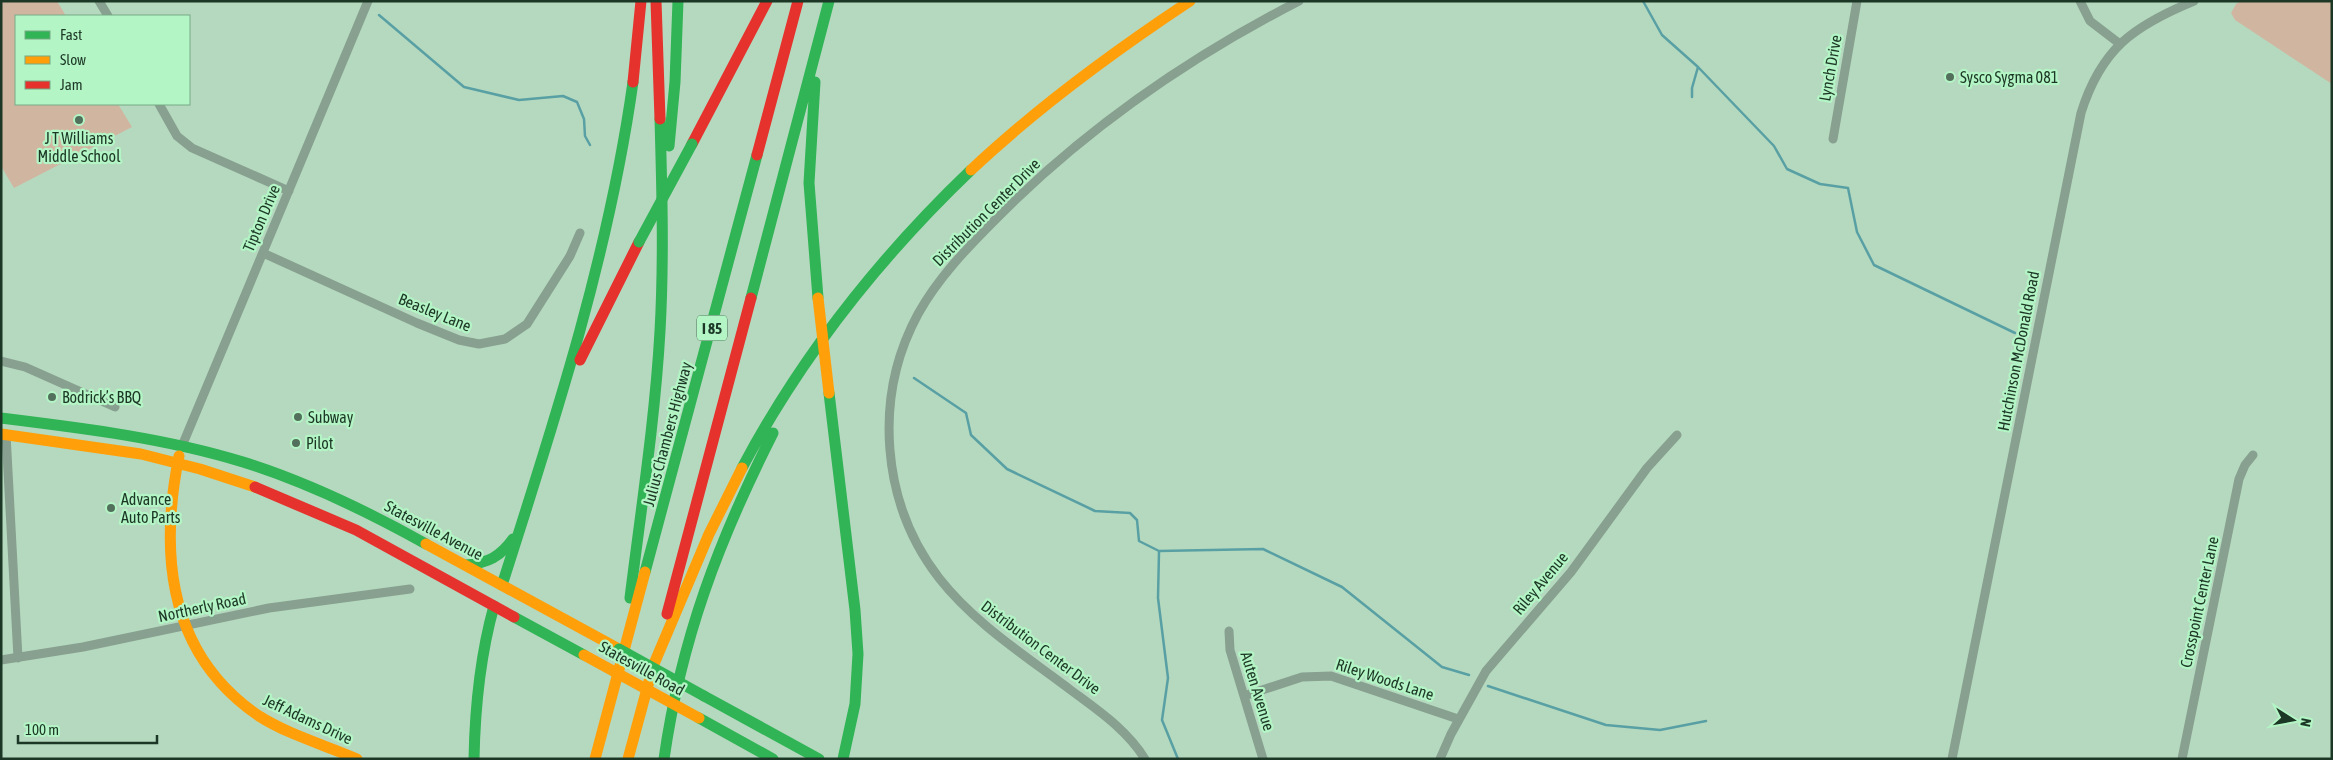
<svg xmlns="http://www.w3.org/2000/svg" width="2333" height="760" font-family="'Asap Condensed',sans-serif">
<style>
.green{fill:#d0b6a1}
.lines{fill:none;stroke-linecap:round;stroke-linejoin:round}
.stream{stroke:#59a0a4;stroke-width:2.5}
.street{stroke:#87a08f;stroke-width:9}
.fast{stroke:#30b455;stroke-width:11}
.slow{stroke:#ff9f0a;stroke-width:11}
.jam{stroke:#e5322d;stroke-width:11}
.fast-bridge{stroke:#30b455;stroke-width:11}
.slow-bridge{stroke:#ff9f0a;stroke-width:11}
.poi-dot{fill:#52705b;stroke:#b3f5c5;stroke-width:2}
.labels{text-anchor:middle;dominant-baseline:central;stroke-width:4.5;stroke-linejoin:round;paint-order:stroke}
.shield{fill:#b3f5c5;stroke:#497055;stroke-width:1}
.shield-label{font-size:15px;font-weight:bold;fill:#1c3725}
.street-label{font-size:16px;fill:#1c3725;stroke:#b3f5c5}
.poi-label{font-size:16px;fill:#1c3725;stroke:#b3f5c5;text-anchor:start}
</style>
<rect width="100%" height="100%" fill="#b5d9bf"/>
<path class="green" d="M 1,1 L 57,1 L 66,16 L 16,16 L 16,104 L 118,104 L 132,127 L 14,188 L 1,166 Z
M 2241,1 L 2332,1 L 2332,84 L 2235,20 L 2231,13 L 2236,4 Z"/>
<g class="lines">
<path class="stream" d="M 1643,1 L 1662,35 L 1698,67 L 1774,146 L 1787,169 L 1820,184 L 1848,188 L 1857,232 L 1874,265 L 2015,333
M 379,15 L 464,87 L 519,100 L 563,96 L 577,102 L 584,119 L 585,136 L 590,145
M 1692,97 L 1692,88 L 1698,67
M 914,378 L 966,413 L 971,435 L 1007,469 L 1095,511 L 1130,513 L 1137,520 L 1139,541 L 1159,551 L 1263,549 L 1342,587 L 1442,667 L 1469,675
M 1159,552 L 1158,598 L 1168,678 L 1162,720 L 1178,759
M 1488,686 L 1606,725 L 1660,730 L 1706,721"/>
<path class="street" d="M 99,1 L 108,16
M 2080,1 L 2090,21 L 2120,44
M 159,104 L 177,136 L 192,148 L 289,191
M 1833,139 L 1857,1
M 263,253 L 417,323 L 459,340 L 479,344 L 505,339 L 527,324 L 570,256 L 580,233
M 1,361 L 25,367 L 115,407
M 6,434 L 18,658
M 182,446 L 368,1
M 1229,631 L 1230,650 L 1263,759
M 1,660 L 83,647 L 269,608 L 410,589
M 1244,696 L 1302,677 L 1331,676 L 1458,719
M 1145,759 C 1127,730 1099,711 1072,691 C 1026,656 975,624 939,578 C 881,503 873,397 918,314 C 938,278 967,248 995,220 C 1083,131 1188,58 1299,1
M 1440,759 L 1451,734 L 1486,671 L 1571,572 L 1647,468 L 1677,435
M 1952,759 L 2081,113 C 2101,49 2133,26 2194,1
M 2182,759 L 2239,479 L 2245,465 L 2253,455"/>
<path class="fast" d="M 815,82 L 809,183 L 818,298
M 669,146 L 675,82 L 678,1
M 751,298 L 829,1
M 829,393 L 855,610 L 858,654 L 855,704 L 843,759
M 1,418 C 82,428 165,438 243,462 C 307,482 367,511 426,544
M 742,468 C 801,357 880,257 971,170
M 466,565 C 488,563 500,557 513,539
M 645,572 L 757,155
M 502,585 C 555,420 609,254 633,82
M 630,598 C 641,509 655,420 660,331 C 664,260 662,190 660,119
M 514,617 L 584,655
M 704,696 L 819,759
M 699,718 L 773,759
M 474,759 C 475,707 480,656 494,606
M 664,759 C 681,639 719,540 773,433"/>
<path class="slow" d="M 971,170 C 1039,106 1113,52 1190,1
M 1,434 L 141,454 L 200,469 L 255,487
M 179,456 C 159,555 169,655 259,716 C 289,735 325,745 357,759
M 426,544 L 619,649
M 651,671 L 709,534 L 742,468
M 595,759 L 645,572
M 628,759 L 651,674"/>
<path class="jam" d="M 656,1 L 660,119
M 633,82 L 641,1
M 692,144 L 767,1
M 757,155 L 798,1
M 580,360 L 639,242
M 255,487 L 356,530 L 514,617
M 667,614 L 751,298"/>
<path class="fast-bridge" d="M 639,242 L 692,144
M 619,649 L 704,696"/>
<path class="slow-bridge" d="M 818,298 L 829,393
M 584,655 L 699,718"/>
</g>
<g class="poi-dot">
<circle cx="1950" cy="77" r="5"/>
<circle cx="79" cy="120" r="5"/>
<circle cx="52" cy="397" r="5"/>
<circle cx="298" cy="417" r="5"/>
<circle cx="296" cy="443" r="5"/>
<circle cx="111" cy="508" r="5"/>
</g>
<g class="labels">
<rect class="shield" x="697" y="315.5" width="30" height="25" rx="4"/>
<g class="shield-label">
<text x="712" y="328">I 85</text>
</g>
<g class="street-label">
<text transform="translate(1830 68) rotate(-80)">Lynch Drive</text>
<text transform="translate(986 212) rotate(-45)">Distribution Center Drive</text>
<text transform="translate(261 218) rotate(-67)">Tipton Drive</text>
<text transform="translate(435 312) rotate(22)">Beasley Lane</text>
<text transform="translate(2018 351) rotate(-79)">Hutchinson McDonald Road</text>
<text transform="translate(667 434) rotate(-75)">Julius Chambers Highway</text>
<text transform="translate(434 530) rotate(28)">Statesville Avenue</text>
<text transform="translate(1540 583) rotate(-50)">Riley Avenue</text>
<text transform="translate(2199 602) rotate(-78)">Crosspoint Center Lane</text>
<text transform="translate(202 607) rotate(-12)">Northerly Road</text>
<text transform="translate(1041 647) rotate(37)">Distribution Center Drive</text>
<text transform="translate(642 668) rotate(29)">Statesville Road</text>
<text transform="translate(1385 679) rotate(18)">Riley Woods Lane</text>
<text transform="translate(1258 691) rotate(73)">Auten Avenue</text>
<text transform="translate(308 719) rotate(25)">Jeff Adams Drive</text>
</g>
<g class="poi-label">
<text x="1960" y="77">Sysco Sygma 081</text>
<text x="79" y="138" text-anchor="middle">J T Williams<tspan x="79" dy="18">Middle School</tspan></text>
<text x="62" y="397">Bodrick’s BBQ</text>
<text x="308" y="417">Subway</text>
<text x="306" y="443">Pilot</text>
<text x="121" y="499">Advance<tspan x="121" dy="18">Auto Parts</tspan></text>
</g>
</g>
<rect width="2333" height="760" fill="none" stroke="#1c3725" stroke-width="5"/>
<rect x="15" y="15" width="175" height="90" fill="#b3f5c5" stroke="#77a985"/>
<rect x="25" y="31" width="25" height="8" fill="#30b455" stroke="#77a985"/>
<text x="60" y="40" font-size="15" fill="#1c3725">Fast</text>
<rect x="25" y="56" width="25" height="8" fill="#ff9f0a" stroke="#77a985"/>
<text x="60" y="65" font-size="15" fill="#1c3725">Slow</text>
<rect x="25" y="81" width="25" height="8" fill="#e5322d" stroke="#77a985"/>
<text x="60" y="90" font-size="15" fill="#1c3725">Jam</text>
<g transform="translate(2293 720) rotate(101)" stroke="#b3f5c5" stroke-width="4" paint-order="stroke">
<path d="M0-4L9 19L0 12L-9 19Z" fill="#1c3725"/>
<text y="-8" font-size="14" font-weight="bold" text-anchor="middle" fill="#1c3725">N</text>
</g>
<path d="M18 735v8h139v-8" fill="none" stroke="#1c3725" stroke-width="2.5"/>
<text x="25" y="735" font-size="15" fill="#1c3725" stroke="#b3f5c5" stroke-width="4" paint-order="stroke">100 m</text>
</svg>
